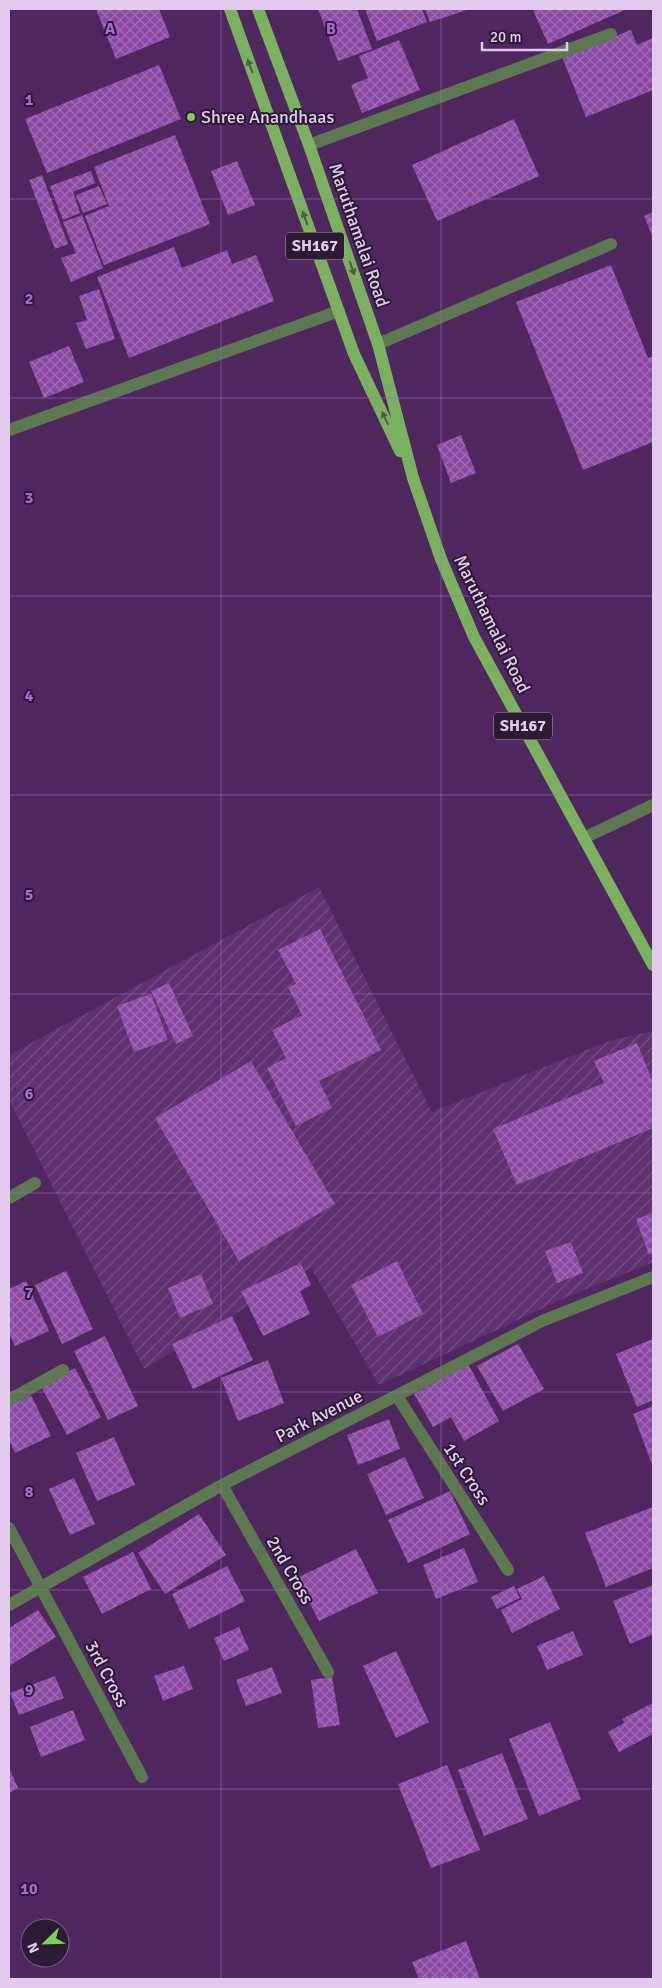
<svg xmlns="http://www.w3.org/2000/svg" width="662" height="1988" font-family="Signika,sans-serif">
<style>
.industrial{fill:url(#industrial-furrows)}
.building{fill:url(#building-cross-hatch)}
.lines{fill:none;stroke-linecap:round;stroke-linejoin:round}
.minor{stroke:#5d7850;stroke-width:12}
.major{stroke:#7bb15e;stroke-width:12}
.oneway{fill:#505e47}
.grid{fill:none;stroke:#a46bd1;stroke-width:1;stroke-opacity:0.55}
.poi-dot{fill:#81d051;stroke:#2c1b34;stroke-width:2}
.labels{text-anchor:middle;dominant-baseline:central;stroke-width:4;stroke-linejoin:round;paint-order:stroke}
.shield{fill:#2c1b34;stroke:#ab96b4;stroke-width:1}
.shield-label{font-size:16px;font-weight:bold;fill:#e1caeb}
.poi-label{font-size:18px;fill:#e1caeb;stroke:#2c1b34;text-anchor:start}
.street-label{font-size:18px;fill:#e1caeb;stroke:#2c1b34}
.grid-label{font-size:16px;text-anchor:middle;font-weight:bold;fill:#a46bd1;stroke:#2c1b34;stroke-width:4;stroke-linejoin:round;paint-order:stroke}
</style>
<defs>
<pattern id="industrial-furrows" width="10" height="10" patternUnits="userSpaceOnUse" patternTransform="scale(1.25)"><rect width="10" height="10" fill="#5e316f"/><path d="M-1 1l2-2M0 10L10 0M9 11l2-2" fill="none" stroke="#754e84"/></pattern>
<pattern id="building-cross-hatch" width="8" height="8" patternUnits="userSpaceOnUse" patternTransform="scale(1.25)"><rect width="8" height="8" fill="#8b4ba4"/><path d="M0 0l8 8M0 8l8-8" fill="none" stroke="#a06cb5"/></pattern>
</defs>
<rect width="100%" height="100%" fill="#502860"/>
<path class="industrial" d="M 319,887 L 432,1112 L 612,1040 L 653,1031 L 653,1262 L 567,1297 L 379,1385 L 311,1268 L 144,1369 L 9,1100 L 9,1055 Z"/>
<path class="building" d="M 96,9 L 159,9 L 170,37 L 116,59 Z
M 318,9 L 357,9 L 372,49 L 338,61 Z
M 365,9 L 422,9 L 427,22 L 377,41 Z
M 425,9 L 470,9 L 430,22 Z
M 535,9 L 627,9 L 548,44 L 533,10 Z
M 631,30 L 637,45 L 653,38 L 653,90 L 586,117 L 562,57 Z
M 399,40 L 420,90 L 362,113 L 351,85 L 368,78 L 359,56 Z
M 159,65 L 181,119 L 47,173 L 25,119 Z
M 514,119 L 539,176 L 437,221 L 412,165 Z
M 175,135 L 210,224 L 104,265 L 85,216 L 109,206 L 94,167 Z
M 237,161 L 255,205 L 228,215 L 211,171 Z
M 91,171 L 95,183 L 73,192 L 80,213 L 63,220 L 50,186 Z
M 42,175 L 68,244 L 55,249 L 29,180 Z
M 99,186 L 107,204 L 83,213 L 76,195 Z
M 653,212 L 653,238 L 644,216 Z
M 82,215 L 103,268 L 71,282 L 61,258 L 76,253 L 63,222 Z
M 174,247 L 182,268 L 227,250 L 232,264 L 256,255 L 274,301 L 129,358 L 97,277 Z
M 611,265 L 648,358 L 653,356 L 653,442 L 583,470 L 516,302 Z
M 99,289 L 115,339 L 86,349 L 76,323 L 87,320 L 79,296 Z
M 69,346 L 84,382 L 44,398 L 29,362 Z
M 461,435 L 476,473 L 451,483 L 437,445 Z
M 320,929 L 381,1050 L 319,1081 L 332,1108 L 296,1126 L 267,1068 L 286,1058 L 272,1030 L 302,1015 L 288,987 L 296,984 L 278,950 Z
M 169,983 L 193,1036 L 176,1044 L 151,991 Z
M 151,994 L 168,1040 L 134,1052 L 117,1006 Z
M 637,1043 L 653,1082 L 653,1128 L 517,1185 L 493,1129 L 604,1083 L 594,1061 Z
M 251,1061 L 335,1204 L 239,1261 L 155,1118 Z
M 653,1213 L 653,1254 L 649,1255 L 636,1219 Z
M 571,1242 L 583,1273 L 557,1283 L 545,1251 Z
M 397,1261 L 423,1314 L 378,1337 L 351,1285 Z
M 301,1263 L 311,1285 L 300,1291 L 310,1314 L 263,1336 L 241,1291 Z
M 66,1271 L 93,1329 L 62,1344 L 35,1285 Z
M 201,1274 L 213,1304 L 180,1318 L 168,1288 Z
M 26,1281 L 49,1331 L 15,1346 L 9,1333 L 9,1289 Z
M 232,1316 L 253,1360 L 193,1389 L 172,1344 Z
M 105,1336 L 138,1406 L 108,1420 L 74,1351 Z
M 653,1339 L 653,1400 L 637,1407 L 616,1354 Z
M 518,1344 L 544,1389 L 503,1411 L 477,1366 Z
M 268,1360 L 284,1403 L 238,1421 L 221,1378 Z
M 468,1364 L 499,1421 L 464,1441 L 451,1417 L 433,1427 L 414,1394 Z
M 75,1368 L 101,1417 L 67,1435 L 41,1386 Z
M 31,1395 L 51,1436 L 15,1453 L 9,1440 L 9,1406 Z
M 653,1406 L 653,1467 L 633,1414 Z
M 389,1419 L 400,1449 L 358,1465 L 347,1435 Z
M 114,1437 L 135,1485 L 97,1501 L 76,1453 Z
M 405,1457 L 424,1498 L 386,1515 L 367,1474 Z
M 74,1478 L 95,1524 L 70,1535 L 49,1489 Z
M 450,1491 L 470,1534 L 408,1563 L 388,1520 Z
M 653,1507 L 653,1568 L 606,1587 L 585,1533 Z
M 199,1514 L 226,1555 L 165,1594 L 138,1553 Z
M 464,1548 L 478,1582 L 436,1599 L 423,1565 Z
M 356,1549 L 378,1593 L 319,1621 L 297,1578 Z
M 133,1552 L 151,1589 L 102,1614 L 83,1577 Z
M 227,1566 L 245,1601 L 189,1629 L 172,1594 Z
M 544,1576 L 560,1609 L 512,1633 L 501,1610 L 522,1599 L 517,1589 Z
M 653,1585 L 653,1634 L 630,1644 L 613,1601 Z
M 514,1586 L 520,1598 L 497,1609 L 491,1597 Z
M 38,1610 L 56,1637 L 9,1666 L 9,1628 Z
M 239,1627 L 249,1650 L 224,1661 L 214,1638 Z
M 573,1631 L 583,1655 L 547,1670 L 537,1646 Z
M 396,1651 L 429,1722 L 396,1738 L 363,1666 Z
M 184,1666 L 193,1689 L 163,1701 L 154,1676 Z
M 272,1667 L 282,1693 L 246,1706 L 236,1680 Z
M 55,1676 L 64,1698 L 19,1715 L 10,1693 Z
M 332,1677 L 340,1725 L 318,1728 L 311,1680 Z
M 653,1703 L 653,1734 L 619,1752 L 608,1732 L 624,1723 L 622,1719 Z
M 73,1710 L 85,1740 L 41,1757 L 30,1727 Z
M 550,1722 L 581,1799 L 539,1816 L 509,1739 Z
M 502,1753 L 528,1819 L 484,1836 L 458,1770 Z
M 447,1765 L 480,1850 L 431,1868 L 398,1784 Z
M 9,1768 L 18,1788 L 9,1793 Z
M 466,1941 L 480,1979 L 419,1979 L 412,1962 Z"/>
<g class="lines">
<path class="minor" d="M 309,145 L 611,34
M 378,344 L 611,244
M 9,430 L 339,311
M 584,838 L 653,805
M 9,1198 L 35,1183
M 397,1396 L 508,1570
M 9,1400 L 63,1370
M 222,1485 L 328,1672
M 9,1528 L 142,1777
M 9,1605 L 222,1485 L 542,1321 L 653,1277"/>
<path class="major" d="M 230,9 L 354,354 L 400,451
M 258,9 L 309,145 L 378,344 L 413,478 L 441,559 L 474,637 L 653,965"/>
</g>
<defs><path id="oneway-solid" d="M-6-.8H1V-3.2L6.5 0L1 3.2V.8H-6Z" transform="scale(1.25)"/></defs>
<g class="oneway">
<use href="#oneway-solid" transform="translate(250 66) rotate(-110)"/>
<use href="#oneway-solid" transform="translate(305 218) rotate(-110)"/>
<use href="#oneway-solid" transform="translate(352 268) rotate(71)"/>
<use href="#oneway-solid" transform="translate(385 418) rotate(-115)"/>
</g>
<path class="grid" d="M 221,9 L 221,1979M 441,9 L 441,1979M 9,199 L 653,199M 9,398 L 653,398M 9,596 L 653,596M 9,795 L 653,795M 9,994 L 653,994M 9,1193 L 653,1193M 9,1392 L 653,1392M 9,1590 L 653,1590M 9,1789 L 653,1789"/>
<circle class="poi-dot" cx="191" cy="117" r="5"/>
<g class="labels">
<g class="shield">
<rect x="286" y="232.5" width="58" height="27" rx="4"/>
<rect x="494" y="712.5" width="58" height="27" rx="4"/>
</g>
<g class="shield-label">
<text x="315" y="246">SH167</text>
<text x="523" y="726">SH167</text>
</g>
<g class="poi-label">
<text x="201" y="117">Shree Anandhaas</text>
</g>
<g class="street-label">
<text transform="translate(359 235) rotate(71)">Maruthamalai Road</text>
<text transform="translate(492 624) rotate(64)">Maruthamalai Road</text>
<text transform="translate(319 1416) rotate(-27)">Park Avenue</text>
<text transform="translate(467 1474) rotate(57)">1st Cross</text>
<text transform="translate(290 1570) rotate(60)">2nd Cross</text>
<text transform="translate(107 1674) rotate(62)">3rd Cross</text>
</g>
</g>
<g class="grid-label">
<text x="110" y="34">A</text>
<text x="331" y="34">B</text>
<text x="29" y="105">1</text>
<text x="29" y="304">2</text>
<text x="29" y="503">3</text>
<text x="29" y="701">4</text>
<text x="29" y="900">5</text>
<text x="29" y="1099">6</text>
<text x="29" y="1298">7</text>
<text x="29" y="1497">8</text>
<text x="29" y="1695">9</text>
<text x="29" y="1894">10</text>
</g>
<rect width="662" height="1988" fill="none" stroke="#e1caeb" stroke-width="20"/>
<g transform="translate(45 1943) rotate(247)"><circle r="24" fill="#2c1b34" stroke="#74617d"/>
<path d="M0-4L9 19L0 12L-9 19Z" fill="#81d051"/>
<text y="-8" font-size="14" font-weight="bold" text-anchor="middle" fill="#e1caeb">N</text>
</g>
<path d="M482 42v8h85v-8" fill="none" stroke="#e1caeb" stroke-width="2.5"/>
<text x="490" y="42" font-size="15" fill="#e1caeb" stroke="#2c1b34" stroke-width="4" paint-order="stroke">20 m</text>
</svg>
